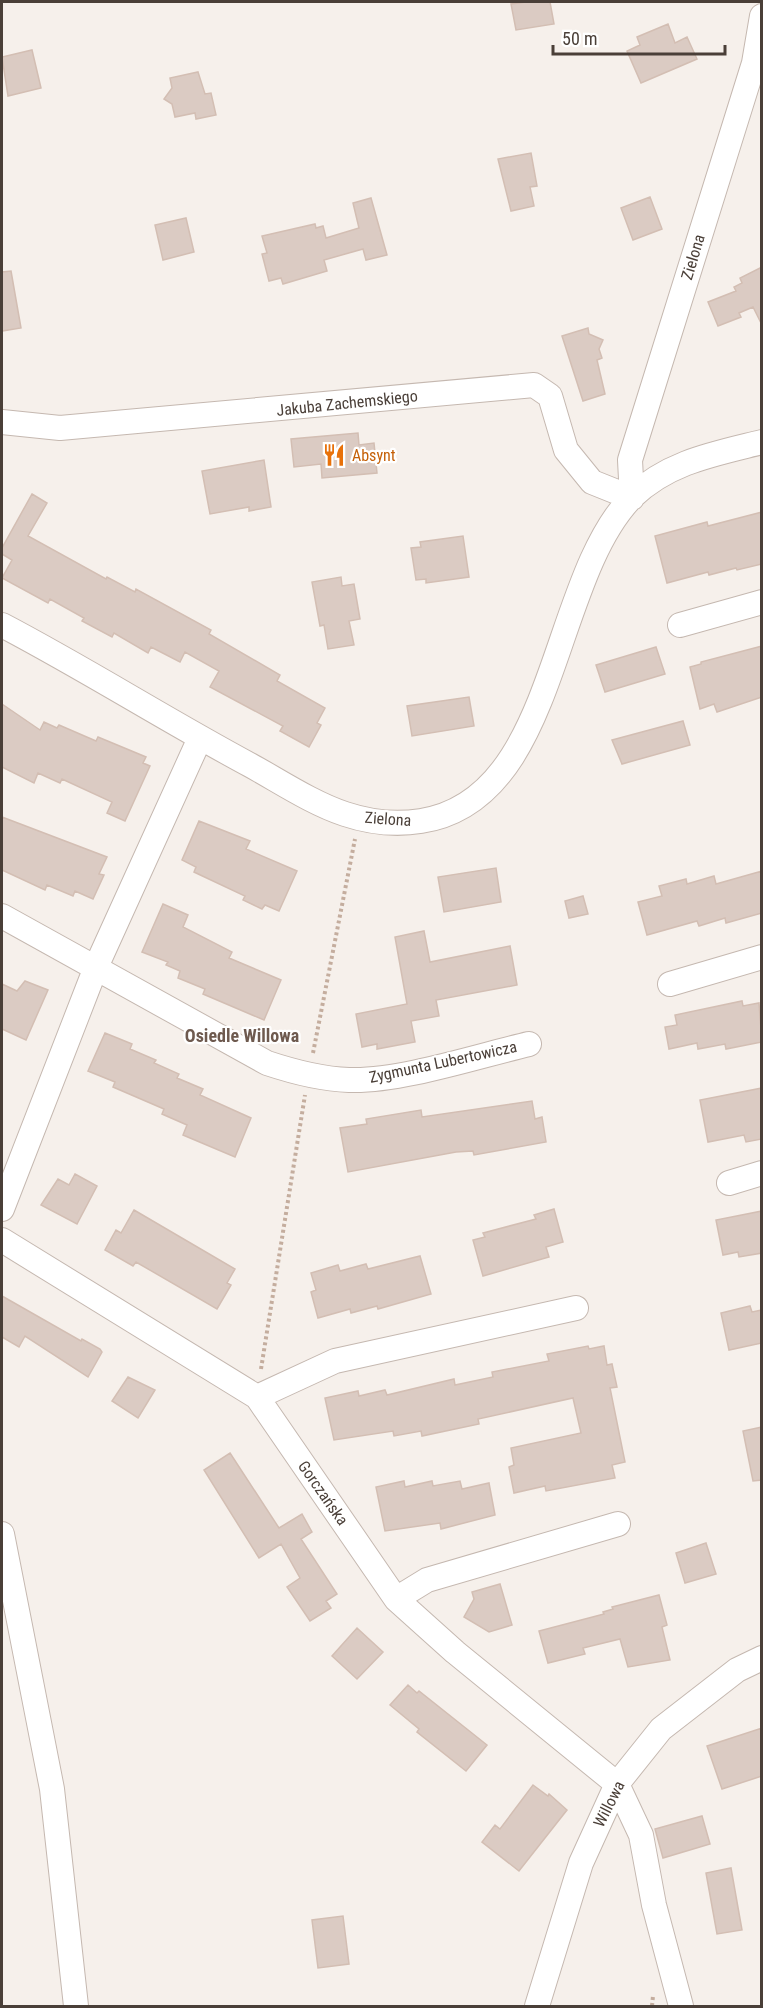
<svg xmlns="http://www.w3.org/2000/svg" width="763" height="2008" font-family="'Roboto Condensed',sans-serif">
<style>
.building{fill:#dbcbc3;stroke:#d3beb3;stroke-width:1.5}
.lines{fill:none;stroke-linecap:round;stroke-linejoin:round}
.minor-casing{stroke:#c5b8b0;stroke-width:26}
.path{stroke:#c4ad9e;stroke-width:4;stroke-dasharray:3 3;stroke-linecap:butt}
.minor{stroke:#fff;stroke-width:24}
.labels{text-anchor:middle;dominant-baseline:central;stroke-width:4.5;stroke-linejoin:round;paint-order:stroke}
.street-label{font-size:16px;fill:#4a3f38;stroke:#fff}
.food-label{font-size:16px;fill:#c56008;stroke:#fff;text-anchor:start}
.neighbourhood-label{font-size:18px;font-weight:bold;fill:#6e5a4f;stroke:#fff}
</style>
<rect width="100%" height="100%" fill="#f6f0eb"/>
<path class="building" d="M 526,2 L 550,2 L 554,24 L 516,30 L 511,4 Z
M 668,24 L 675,43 L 687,37 L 697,59 L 641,83 L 627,51 L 640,45 L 637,37 Z
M 32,50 L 41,88 L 8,96 L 2,57 Z
M 198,72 L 205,94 L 211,93 L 216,115 L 196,119 L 195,113 L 175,117 L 172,104 L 164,99 L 172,88 L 170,78 Z
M 531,153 L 537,186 L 530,187 L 534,206 L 511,211 L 498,159 Z
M 650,197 L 662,229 L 633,240 L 621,208 Z
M 371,198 L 387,255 L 366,260 L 363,249 L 324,260 L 327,271 L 283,284 L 281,278 L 269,281 L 262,254 L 267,253 L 262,236 L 315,224 L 316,228 L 323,226 L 326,238 L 359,228 L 353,203 Z
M 186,218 L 194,252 L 163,260 L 155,225 Z
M 762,267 L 762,325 L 753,307 L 739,313 L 741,317 L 718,326 L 708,302 L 736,291 L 734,287 L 742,283 L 740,278 Z
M 11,271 L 21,328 L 2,331 L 2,272 Z
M 588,328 L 589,334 L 603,340 L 599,349 L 602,358 L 597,360 L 605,394 L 583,401 L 562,336 Z
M 358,433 L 359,445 L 374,443 L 377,473 L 322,478 L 321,464 L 294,467 L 291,439 Z
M 264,460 L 271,507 L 249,511 L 249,507 L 210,514 L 202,471 Z
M 32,494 L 47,503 L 28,536 L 106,579 L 107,577 L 135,592 L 136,589 L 211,630 L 209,634 L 280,675 L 277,681 L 325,708 L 317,723 L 321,725 L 309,747 L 280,731 L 283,726 L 210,687 L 219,671 L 185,652 L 180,662 L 151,647 L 148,653 L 114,633 L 112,637 L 82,621 L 84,618 L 50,599 L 48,603 L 2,578 L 12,560 L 2,554 L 2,548 Z
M 762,512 L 762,564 L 737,570 L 736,568 L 709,575 L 708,572 L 667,583 L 655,536 L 707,522 L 708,526 Z
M 463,536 L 469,577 L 426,583 L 426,579 L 416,580 L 411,548 L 421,547 L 420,542 Z
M 341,577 L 342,586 L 354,584 L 360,619 L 349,621 L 354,645 L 328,649 L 324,625 L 320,626 L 312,582 Z
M 762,646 L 762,697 L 717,712 L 714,704 L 700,709 L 690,667 L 701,664 L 701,662 Z
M 656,647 L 665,674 L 605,692 L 596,665 Z
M 469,697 L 474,726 L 412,736 L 407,706 Z
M 2,704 L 40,730 L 44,722 L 57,728 L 59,725 L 96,741 L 98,737 L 146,757 L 143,763 L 150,766 L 125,821 L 107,813 L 112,802 L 62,779 L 60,783 L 38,773 L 34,783 L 2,767 Z
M 683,721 L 690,745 L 622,764 L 612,740 Z
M 2,817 L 107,857 L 99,874 L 104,875 L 93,899 L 75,891 L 73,896 L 47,885 L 45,890 L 2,870 Z
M 199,821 L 250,841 L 246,849 L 297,871 L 279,911 L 265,905 L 262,909 L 243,900 L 245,896 L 194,872 L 196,867 L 182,860 Z
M 496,868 L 501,902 L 444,912 L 438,877 Z
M 762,871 L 762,913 L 726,923 L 725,918 L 699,926 L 697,921 L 647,935 L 638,902 L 662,896 L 659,886 L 686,879 L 687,884 L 714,876 L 716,884 Z
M 583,896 L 588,914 L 569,918 L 565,901 Z
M 163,904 L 188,915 L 183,927 L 232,952 L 229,958 L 281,980 L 264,1020 L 203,994 L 205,989 L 178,978 L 180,971 L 166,965 L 168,962 L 142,952 Z
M 424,931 L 430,962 L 510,946 L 517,985 L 436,1000 L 439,1016 L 411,1021 L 415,1042 L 377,1049 L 377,1044 L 362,1047 L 356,1014 L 407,1004 L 395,937 Z
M 25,981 L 48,990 L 26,1040 L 2,1029 L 2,984 L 17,991 Z
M 742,1001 L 743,1006 L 759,1003 L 762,1042 L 726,1049 L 725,1044 L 698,1049 L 697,1043 L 669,1049 L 665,1027 L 677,1025 L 675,1015 Z
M 105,1033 L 132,1044 L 130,1049 L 156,1060 L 154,1063 L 179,1074 L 177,1078 L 203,1089 L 200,1095 L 251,1118 L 235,1157 L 183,1135 L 187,1125 L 162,1114 L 164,1109 L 113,1087 L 115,1082 L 88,1071 Z
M 762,1088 L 762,1139 L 746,1142 L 744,1135 L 708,1142 L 700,1100 Z
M 532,1101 L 535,1119 L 542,1117 L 546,1142 L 474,1155 L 473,1151 L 456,1152 L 348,1172 L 340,1128 L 367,1124 L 366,1119 L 421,1110 L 422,1117 Z
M 75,1174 L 97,1186 L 77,1224 L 41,1205 L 58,1179 L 69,1185 Z
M 554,1209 L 563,1242 L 546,1247 L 549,1257 L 483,1276 L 473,1240 L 485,1237 L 483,1233 L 536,1219 L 534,1215 Z
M 134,1210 L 235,1269 L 227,1283 L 231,1285 L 217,1309 L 136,1262 L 133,1266 L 105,1250 L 116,1230 L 121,1233 Z
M 762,1211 L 762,1253 L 739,1257 L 738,1252 L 723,1255 L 716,1220 Z
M 420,1256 L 431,1294 L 378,1309 L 377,1306 L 351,1313 L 350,1309 L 318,1318 L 311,1292 L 316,1290 L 311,1273 L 338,1265 L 340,1271 L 366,1264 L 368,1269 Z
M 2,1296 L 81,1341 L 82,1339 L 100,1349 L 102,1352 L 88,1377 L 25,1336 L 19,1347 L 2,1337 Z
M 750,1306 L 752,1312 L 762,1310 L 762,1343 L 729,1350 L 721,1313 Z
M 588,1346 L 589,1349 L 604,1346 L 607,1365 L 612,1364 L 617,1387 L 610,1388 L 625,1462 L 612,1465 L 615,1478 L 546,1491 L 545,1486 L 514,1493 L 509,1467 L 514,1465 L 511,1448 L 581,1433 L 573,1398 L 478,1419 L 479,1424 L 422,1436 L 421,1431 L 394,1436 L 393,1431 L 334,1440 L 325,1398 L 358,1391 L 359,1396 L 385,1390 L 387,1395 L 454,1379 L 455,1385 L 493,1377 L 492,1372 L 549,1361 L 547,1354 Z
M 128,1377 L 155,1390 L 138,1418 L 112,1401 Z
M 762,1427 L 762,1480 L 753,1481 L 743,1431 Z
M 230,1453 L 279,1528 L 302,1514 L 312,1532 L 301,1539 L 337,1594 L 326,1601 L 331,1608 L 310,1621 L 287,1587 L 300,1578 L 281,1544 L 259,1558 L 204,1470 Z
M 404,1481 L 405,1487 L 432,1481 L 433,1486 L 460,1481 L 462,1489 L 489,1483 L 495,1515 L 441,1529 L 440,1523 L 385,1531 L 376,1487 Z
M 706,1543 L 716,1574 L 685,1583 L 676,1553 Z
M 500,1584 L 512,1625 L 489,1632 L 464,1617 L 474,1599 L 472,1592 Z
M 659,1595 L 667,1625 L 662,1627 L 670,1660 L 628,1667 L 620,1639 L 583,1648 L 585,1654 L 548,1663 L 539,1631 L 604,1614 L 603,1612 L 613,1609 L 612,1607 Z
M 357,1628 L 383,1652 L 357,1679 L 332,1656 Z
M 408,1685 L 417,1693 L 419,1691 L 487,1745 L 466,1771 L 417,1732 L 419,1729 L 390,1705 Z
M 762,1728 L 762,1776 L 722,1789 L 707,1746 Z
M 533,1785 L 548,1796 L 549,1794 L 567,1810 L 519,1871 L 482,1842 L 495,1825 L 500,1829 Z
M 702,1816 L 710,1844 L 663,1858 L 655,1829 Z
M 731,1868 L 742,1930 L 717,1934 L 706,1873 Z
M 343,1916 L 349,1964 L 318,1968 L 312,1920 Z"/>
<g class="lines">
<g class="minor-casing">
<path id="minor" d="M 2,422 L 60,428 L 534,385 L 550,396 L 566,450 L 592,482 L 632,498
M 632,498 L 630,460 L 754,63 L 762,16
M 2,625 C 86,669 166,720 250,765 C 281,782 312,803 345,814 C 369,822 396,825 421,821 C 558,800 549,582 632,497 C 668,462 714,454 762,442
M 680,625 L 762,602
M 2,916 L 267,1063 C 294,1072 320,1079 349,1080 C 399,1082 478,1056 529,1044
M 670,984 L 762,957
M 729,1183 L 762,1173
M 2,1209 L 96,967 L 200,738
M 2,1240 L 257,1397 L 396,1599 L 455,1652 L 617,1784 L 641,1835 L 654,1905 L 681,2006
M 257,1397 L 335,1361 L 576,1308
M 2,1534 L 52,1789 L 76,2006
M 396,1599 L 427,1580 L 618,1524
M 537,2006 L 581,1863 L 617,1784 L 661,1729 L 737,1670 L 762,1658"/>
</g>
<path class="path" d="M 313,1053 L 355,839
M 261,1369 L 305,1095
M 652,2006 L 653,1996"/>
<use href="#minor" class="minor"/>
</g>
<defs>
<g id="restaurant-bare" transform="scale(1.8)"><path d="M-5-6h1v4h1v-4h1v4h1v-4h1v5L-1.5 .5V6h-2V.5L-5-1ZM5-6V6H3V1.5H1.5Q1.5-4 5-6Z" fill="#e8710a" stroke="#fff" stroke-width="2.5" paint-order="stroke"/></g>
</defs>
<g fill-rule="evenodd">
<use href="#restaurant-bare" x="334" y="455"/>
</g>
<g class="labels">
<g class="street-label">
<text transform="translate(693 257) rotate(-73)">Zielona</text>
<text transform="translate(347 403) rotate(-6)">Jakuba Zachemskiego</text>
<text transform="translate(388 819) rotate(4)">Zielona</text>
<text transform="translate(443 1062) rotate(-12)">Zygmunta Lubertowicza</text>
<text transform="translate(323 1493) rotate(55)">Gorczańska</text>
<text transform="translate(609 1804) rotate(-63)">Willowa</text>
</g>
<g class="food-label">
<text x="352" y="455">Absynt</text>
</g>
<g class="neighbourhood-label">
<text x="242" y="1035">Osiedle Willowa</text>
</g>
</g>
<rect width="763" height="2008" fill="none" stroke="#4a3f38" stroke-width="6"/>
<path d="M553 45v9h172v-9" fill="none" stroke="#4a3f38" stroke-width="3"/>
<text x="562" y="45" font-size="18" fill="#4a3f38" stroke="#ffffff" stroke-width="4.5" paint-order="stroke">50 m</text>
</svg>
